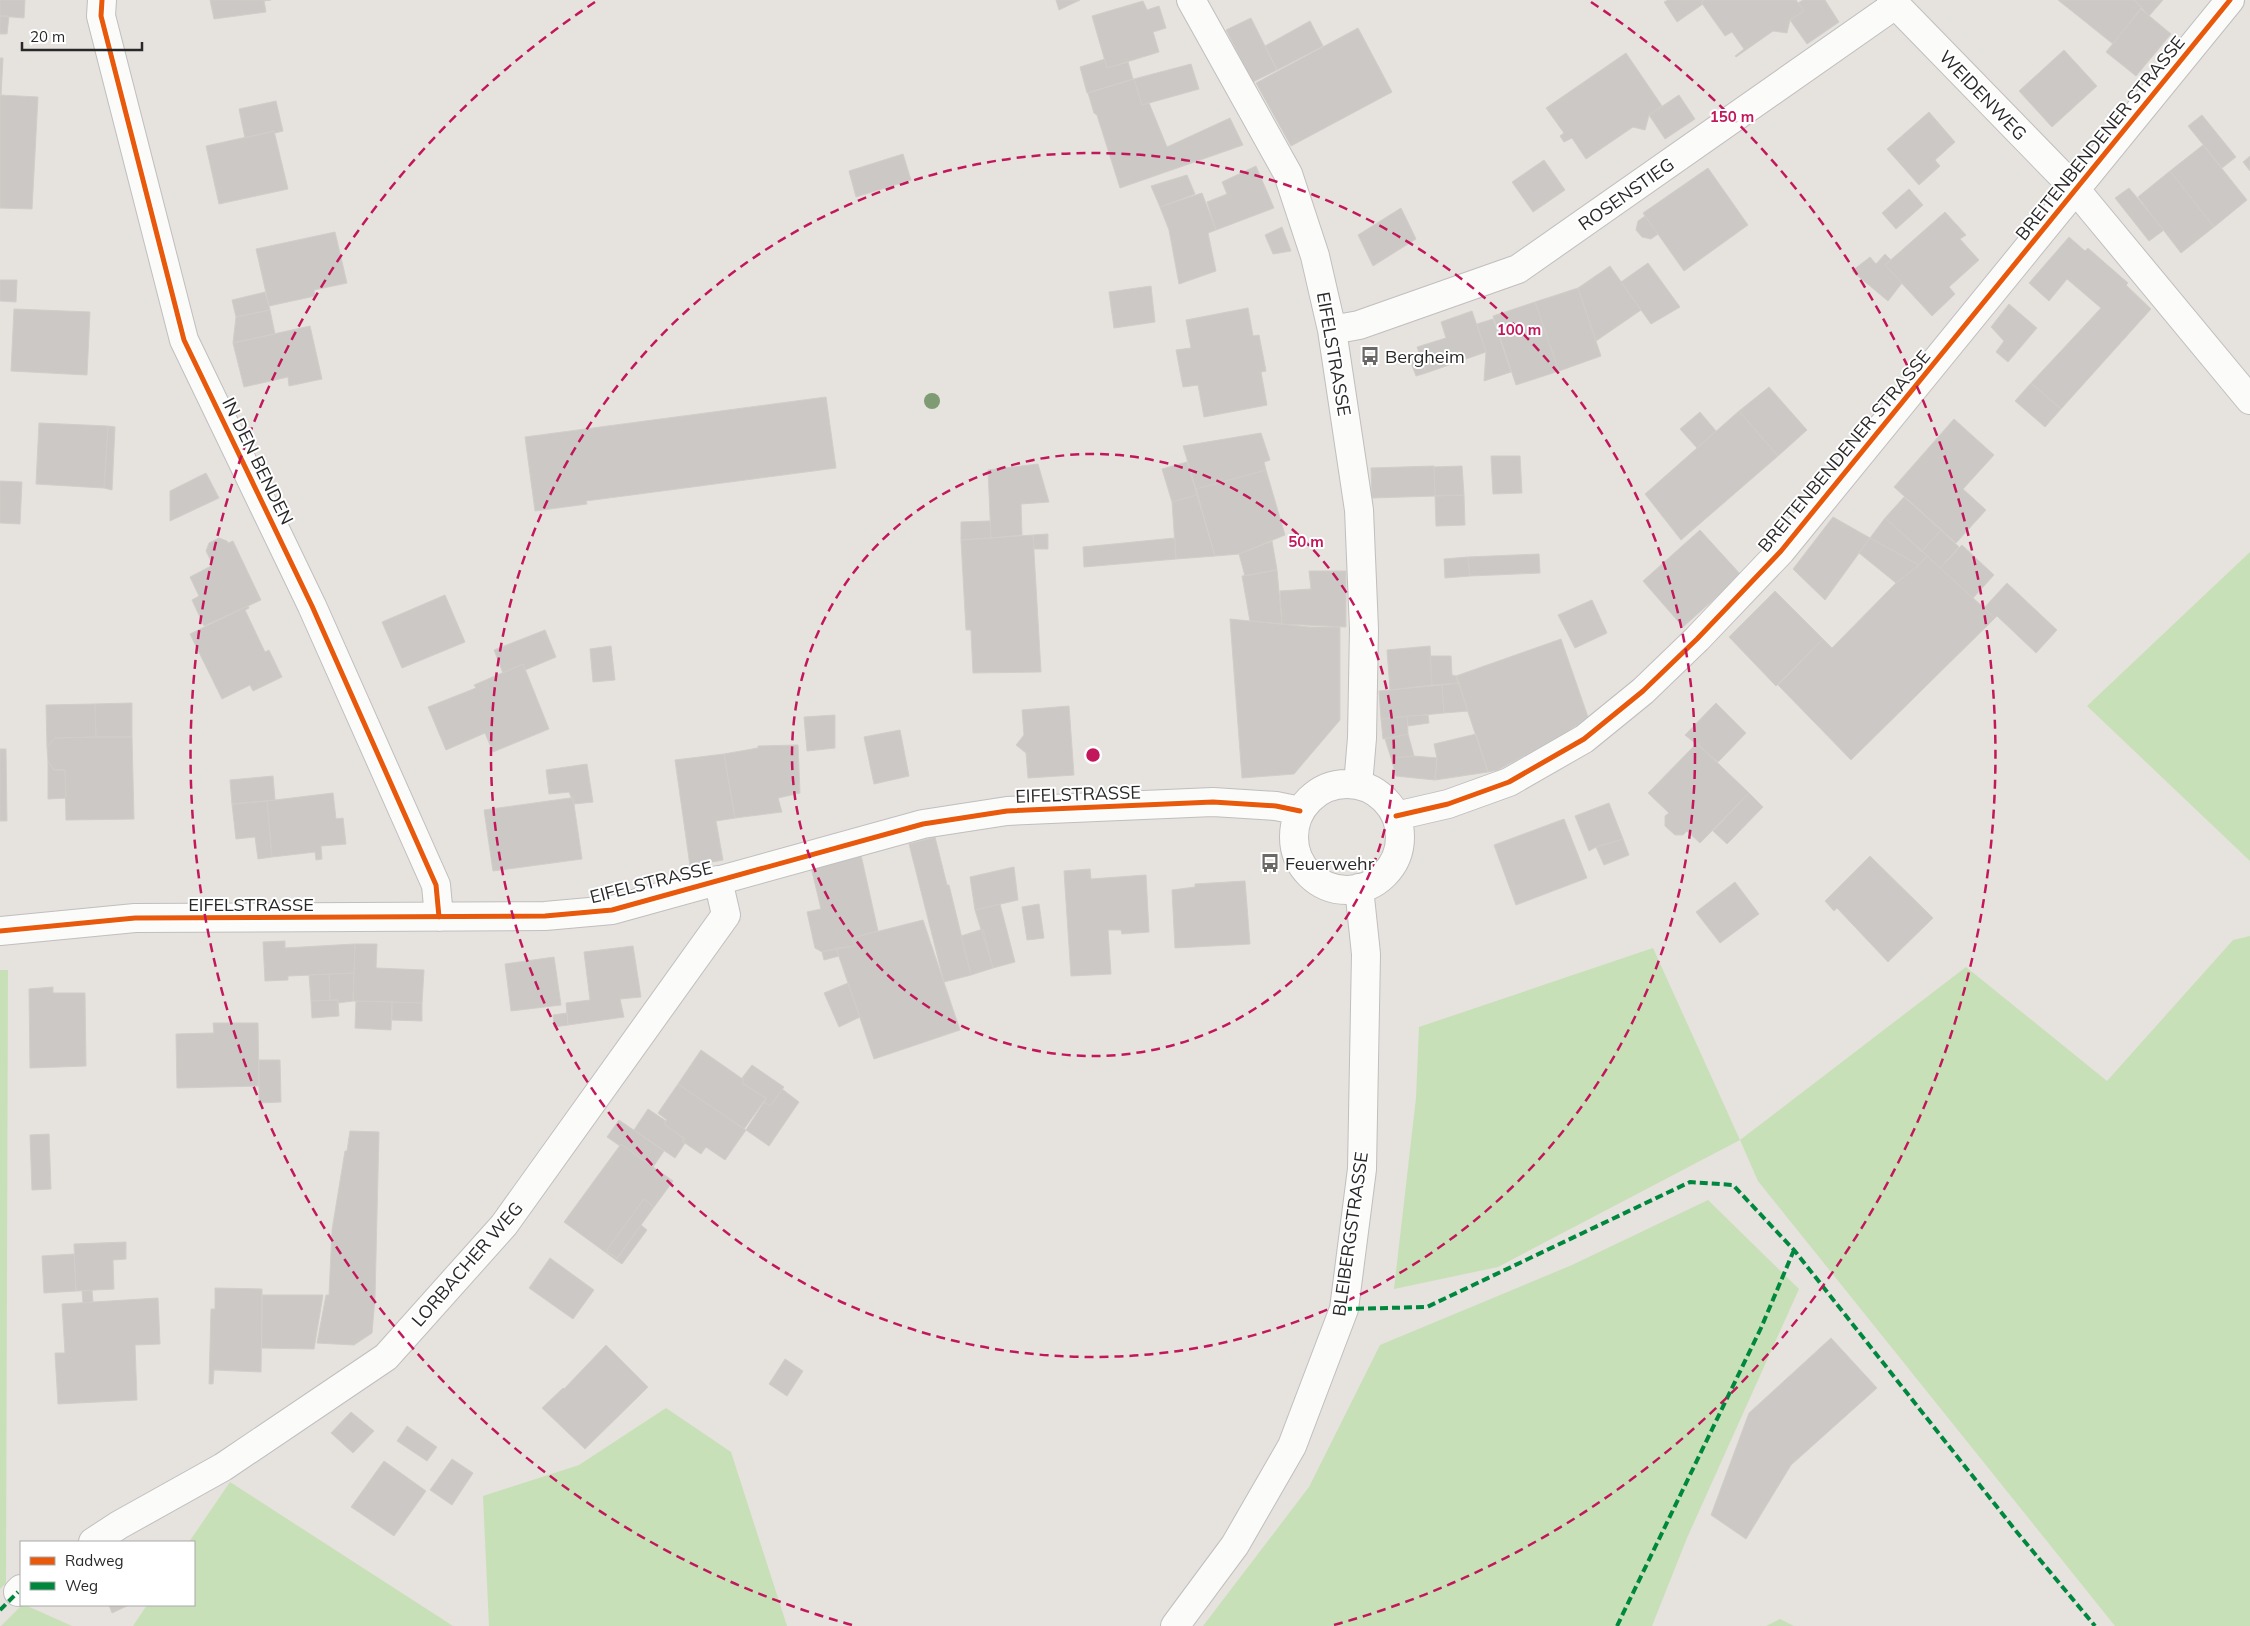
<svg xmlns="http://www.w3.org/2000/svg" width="2250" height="1626" font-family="Mulish,sans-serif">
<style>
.green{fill:#c8e0b7}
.building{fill:#cbc8c5;stroke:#d1ceca}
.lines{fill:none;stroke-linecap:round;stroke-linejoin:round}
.minor-casing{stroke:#c0bebf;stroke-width:30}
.minor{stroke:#fbfbfa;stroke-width:28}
.quiet{stroke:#00873e;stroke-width:4;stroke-dasharray:8 4;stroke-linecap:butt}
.cycleway-casing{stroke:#fff;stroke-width:8}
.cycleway{stroke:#e8590c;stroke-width:5}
.tree{fill:#7e9b73}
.ring{fill:none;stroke:#c2185b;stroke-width:2.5;stroke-dasharray:9 6}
.labels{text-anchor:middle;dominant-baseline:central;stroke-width:4;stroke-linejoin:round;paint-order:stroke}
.street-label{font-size:18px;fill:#282828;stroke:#fff}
.poi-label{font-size:18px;fill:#282828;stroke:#fff;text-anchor:start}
.centre{fill:#c2185b;stroke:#fff;stroke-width:2.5}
.ring-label{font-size:15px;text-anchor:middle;font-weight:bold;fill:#c2185b;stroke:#fff;stroke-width:4;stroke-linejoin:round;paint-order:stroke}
</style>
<rect width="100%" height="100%" fill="#e6e2de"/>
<path class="green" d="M 2250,552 L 2250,861 L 2087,706 Z
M 2250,936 L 2250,1626 L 2115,1626 L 1758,1181 L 1740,1140 L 1498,1267 L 1394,1289 L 1416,1098 L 1419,1027 L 1653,948 L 1740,1140 L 1966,967 L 2107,1081 L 2233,940 Z
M 0,970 L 8,970 L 6,1583 L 0,1589 Z
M 1708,1200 L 1799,1289 L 1687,1538 L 1652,1626 L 1203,1626 L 1309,1487 L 1380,1345 L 1572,1265 Z
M 666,1408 L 731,1452 L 787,1626 L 489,1626 L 483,1496 L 579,1465 Z
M 230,1482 L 453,1626 L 133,1626 L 147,1605 L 194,1605 L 194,1542 L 189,1542 Z
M 22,1605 L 25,1605 L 72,1626 L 1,1626 Z
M 1780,1619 L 1794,1626 L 1766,1626 Z"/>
<path class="building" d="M 0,0 L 25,0 L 24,18 L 0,16 Z
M 210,0 L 271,0 L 264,1 L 266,12 L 214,19 Z
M 1056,0 L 1080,0 L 1059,10 Z
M 1668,0 L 1704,0 L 1701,2 L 1703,4 L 1677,22 L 1664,2 Z
M 1704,0 L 1796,0 L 1804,11 L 1790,20 L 1787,33 L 1773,31 L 1736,57 L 1735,56 L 1744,49 L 1732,32 L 1725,36 L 1701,2 Z
M 1803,0 L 1825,0 L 1839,22 L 1807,44 L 1790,20 L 1804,11 L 1798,3 Z
M 2058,0 L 2134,0 L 2142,7 L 2113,44 Z
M 2134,0 L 2163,0 L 2149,16 Z
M 1143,1 L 1147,10 L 1159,6 L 1166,28 L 1153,32 L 1159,52 L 1107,68 L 1092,16 Z
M 2141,9 L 2171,34 L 2136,76 L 2106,52 Z
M 0,16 L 9,16 L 7,34 L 0,34 Z
M 1251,18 L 1277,70 L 1253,82 L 1226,30 Z
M 1310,21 L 1323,46 L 1277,70 L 1265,46 Z
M 1358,28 L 1392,92 L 1291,146 L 1256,83 Z
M 2064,50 L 2097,86 L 2052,127 L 2019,91 Z
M 1626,53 L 1662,106 L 1649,115 L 1645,130 L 1633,127 L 1586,159 L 1572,138 L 1564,142 L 1560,136 L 1564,133 L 1546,108 Z
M 0,58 L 3,58 L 1,95 L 0,95 Z
M 1105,59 L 1107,68 L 1128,62 L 1133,79 L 1087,93 L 1080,67 Z
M 1191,64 L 1199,89 L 1142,105 L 1134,79 Z
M 1134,79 L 1142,105 L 1149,103 L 1167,147 L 1230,118 L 1243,145 L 1120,188 L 1097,115 L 1094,113 L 1088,93 Z
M 0,95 L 38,97 L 32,209 L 0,208 Z
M 1679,95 L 1695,119 L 1665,139 L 1649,115 Z
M 276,101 L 283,131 L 275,133 L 274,131 L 245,138 L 239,109 Z
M 1929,112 L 1955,142 L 1935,160 L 1940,166 L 1919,185 L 1887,149 Z
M 2202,115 L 2236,157 L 2222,168 L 2188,126 Z
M 274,131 L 288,189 L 219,204 L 206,146 Z
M 2203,145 L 2247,200 L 2214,227 L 2170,171 Z
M 903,154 L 911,180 L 856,197 L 849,171 Z
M 2250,156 L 2250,171 L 2243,162 Z
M 1544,160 L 1565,190 L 1533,212 L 1512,182 Z
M 1256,166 L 1274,208 L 1216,230 L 1207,202 L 1227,194 L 1222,182 Z
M 1708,168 L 1748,225 L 1684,271 L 1643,213 Z
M 2170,171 L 2214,227 L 2181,253 L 2138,197 Z
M 1187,175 L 1195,194 L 1160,207 L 1151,186 Z
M 2129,188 L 2164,230 L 2149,241 L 2115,198 Z
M 1909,189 L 1923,205 L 1896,229 L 1882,213 Z
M 1202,193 L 1216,230 L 1208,233 L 1216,271 L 1179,284 L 1169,230 L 1160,207 Z
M 1401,208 L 1416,239 L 1373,266 L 1358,235 Z
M 1945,212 L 1966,235 L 1960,239 L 1979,260 L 1949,287 L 1955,294 L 1932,316 L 1885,265 Z
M 1645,216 L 1658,234 L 1651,239 L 1642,237 L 1636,230 L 1638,221 Z
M 1282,227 L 1291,251 L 1273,254 L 1265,235 Z
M 335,232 L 347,283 L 314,290 L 315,296 L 269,306 L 256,249 Z
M 2069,237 L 2085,251 L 2088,248 L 2128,283 L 2126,285 L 2151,309 L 2061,409 L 2031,383 L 2101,308 L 2067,279 L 2049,301 L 2029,283 Z
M 1885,254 L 1891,260 L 1885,265 L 1902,283 L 1888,301 L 1852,271 L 1870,257 L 1876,264 Z
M 1648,263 L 1680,307 L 1651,324 L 1621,282 Z
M 1610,266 L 1641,310 L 1596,341 L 1578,288 Z
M 0,280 L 17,280 L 16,302 L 0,301 Z
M 1151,286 L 1155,322 L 1114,328 L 1109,292 Z
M 1578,288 L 1601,356 L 1559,371 L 1535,302 Z
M 265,292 L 270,310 L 236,317 L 232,300 Z
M 1535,302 L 1559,371 L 1516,385 L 1493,316 Z
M 2009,304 L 2037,328 L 2008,362 L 1996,352 L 2004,341 L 1991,327 Z
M 1248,308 L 1253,336 L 1259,335 L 1266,371 L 1261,372 L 1267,405 L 1204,417 L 1198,385 L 1183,387 L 1176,350 L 1191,348 L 1186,320 Z
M 14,309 L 90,312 L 87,375 L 11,371 Z
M 270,310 L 275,334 L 233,343 L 236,317 Z
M 1472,311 L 1486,352 L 1426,373 L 1417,347 L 1446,338 L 1441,322 Z
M 1493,319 L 1511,372 L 1484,381 L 1486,352 L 1477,324 Z
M 310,326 L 322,379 L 289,386 L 288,377 L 244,387 L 233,343 Z
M 1421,356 L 1426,373 L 1416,376 L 1410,360 Z
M 2031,383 L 2061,409 L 2045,427 L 2015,401 Z
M 1769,387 L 1807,430 L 1778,456 L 1739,411 Z
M 826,397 L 836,468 L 586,501 L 587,504 L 535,511 L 525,437 Z
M 1739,411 L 1778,456 L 1681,540 L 1645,494 Z
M 1700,412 L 1716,431 L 1697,448 L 1680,429 Z
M 1954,419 L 1994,455 L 1963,489 L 1986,510 L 1956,543 L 1894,487 Z
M 39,423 L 108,426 L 104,488 L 36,484 Z
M 108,426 L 115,427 L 112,490 L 104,488 Z
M 1261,433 L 1270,460 L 1264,462 L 1266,470 L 1196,489 L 1183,446 Z
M 1491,456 L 1520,456 L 1522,493 L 1493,494 Z
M 1187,462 L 1197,495 L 1172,502 L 1162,469 Z
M 1038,464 L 1049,502 L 1021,504 L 1022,535 L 991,538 L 988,470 Z
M 1434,466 L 1435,496 L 1372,498 L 1371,468 Z
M 1462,466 L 1464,495 L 1435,496 L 1434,467 Z
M 1266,470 L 1285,535 L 1239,554 L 1215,556 L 1196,489 Z
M 206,473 L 219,498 L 170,521 L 170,491 Z
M 0,481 L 22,482 L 20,524 L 0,523 Z
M 1197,495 L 1215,556 L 1176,559 L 1172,502 Z
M 1464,495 L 1465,525 L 1436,526 L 1435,496 Z
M 1904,497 L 1941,530 L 1922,551 L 1885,518 Z
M 1833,517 L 1870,538 L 1825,600 L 1793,569 Z
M 1885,518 L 1927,556 L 1919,565 L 1870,538 Z
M 990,521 L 991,538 L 961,540 L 961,522 Z
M 1700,530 L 1741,575 L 1683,627 L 1643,581 Z
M 1941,530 L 1959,547 L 1940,568 L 1922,551 Z
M 1048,534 L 1048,549 L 1034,549 L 1033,535 Z
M 1033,535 L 1041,672 L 973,673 L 971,630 L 966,630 L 961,540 Z
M 219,538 L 227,541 L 228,543 L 233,541 L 261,600 L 204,626 L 192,600 L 199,596 L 190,577 L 213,565 L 206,551 L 209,543 Z
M 1175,538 L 1176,559 L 1084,567 L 1083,547 Z
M 1870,538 L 1919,565 L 1896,583 L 1859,553 Z
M 1272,541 L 1277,570 L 1245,576 L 1239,554 Z
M 1962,545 L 1994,575 L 1973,598 L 1940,568 Z
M 1539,554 L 1540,573 L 1470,576 L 1468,557 Z
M 1927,556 L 1995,618 L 1851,760 L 1778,685 L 1823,639 L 1832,648 L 1896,583 L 1919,565 Z
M 1468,557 L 1470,576 L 1445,578 L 1444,559 Z
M 1277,570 L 1282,624 L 1250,621 L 1242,576 Z
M 1309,571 L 1346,571 L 1346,627 L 1282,624 L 1280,591 L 1311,589 Z
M 2007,583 L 2057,630 L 2036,653 L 1997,616 L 1995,618 L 1984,608 Z
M 1775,591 L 1823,639 L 1776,686 L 1729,637 Z
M 445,595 L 465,642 L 402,668 L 382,622 Z
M 1592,600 L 1607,633 L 1575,648 L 1558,615 Z
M 248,606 L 249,608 L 245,610 L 265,652 L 269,650 L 282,677 L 253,691 L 250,685 L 222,699 L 190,634 Z
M 1230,619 L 1310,627 L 1340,627 L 1340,720 L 1294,774 L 1242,778 Z
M 545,630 L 556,657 L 525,670 L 523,664 L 503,673 L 494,650 Z
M 1561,639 L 1588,717 L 1564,734 L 1498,770 L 1488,772 L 1456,676 Z
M 611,646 L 615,680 L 593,682 L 590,649 Z
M 1430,646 L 1432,685 L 1390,690 L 1387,650 Z
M 1430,656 L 1451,656 L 1452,675 L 1456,676 L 1459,683 L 1432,685 Z
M 523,664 L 549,729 L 493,752 L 485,733 L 446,750 L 428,707 L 476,688 L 474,685 Z
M 1459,683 L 1468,711 L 1444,713 L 1442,685 Z
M 1442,685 L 1444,713 L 1381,719 L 1379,691 Z
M 132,703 L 132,737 L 96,737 L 95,704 Z
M 1716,703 L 1746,733 L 1718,762 L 1685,735 Z
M 95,704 L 96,737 L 55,738 L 47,747 L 46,705 Z
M 1069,706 L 1074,775 L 1028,778 L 1026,753 L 1016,745 L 1024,735 L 1022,710 Z
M 835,715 L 835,748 L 807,751 L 804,717 Z
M 1428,715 L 1429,723 L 1408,726 L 1407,716 Z
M 1407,716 L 1408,734 L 1383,739 L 1381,719 Z
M 900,730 L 909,776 L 874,784 L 864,737 Z
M 1408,734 L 1414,756 L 1391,758 L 1385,739 Z
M 1476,734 L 1488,772 L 1435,780 L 1437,758 L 1434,744 Z
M 96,737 L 132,737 L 134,819 L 66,820 L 65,770 L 54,770 L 48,761 L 47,747 L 55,738 Z
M 1697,743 L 1749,793 L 1700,843 L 1687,831 L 1683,835 L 1675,835 L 1665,826 L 1665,816 L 1669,813 L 1648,793 Z
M 798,745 L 800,793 L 778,798 L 782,812 L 735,818 L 724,754 L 758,748 L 758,746 Z
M 0,749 L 6,749 L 7,821 L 0,821 Z
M 724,754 L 735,818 L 716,821 L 723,860 L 690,866 L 675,760 Z
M 1414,756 L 1437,758 L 1435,780 L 1396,776 L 1391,758 Z
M 48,761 L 54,770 L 65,770 L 66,798 L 48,799 Z
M 587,764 L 593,802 L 574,804 L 569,792 L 549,794 L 546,770 Z
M 273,776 L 275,800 L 232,804 L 230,780 Z
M 333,793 L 336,819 L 343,818 L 346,844 L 321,846 L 322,859 L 316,860 L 315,852 L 272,857 L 267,801 Z
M 1749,793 L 1763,807 L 1727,844 L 1713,831 Z
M 570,798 L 573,798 L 582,859 L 493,871 L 484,810 Z
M 267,801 L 272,857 L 258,859 L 255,837 L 236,839 L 232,804 Z
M 1609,803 L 1623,839 L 1596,847 L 1589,851 L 1575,816 Z
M 1564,819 L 1587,878 L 1516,905 L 1494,845 Z
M 935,837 L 947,885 L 949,885 L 971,975 L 944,982 L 909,844 Z
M 1623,839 L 1629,855 L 1604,865 L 1596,847 Z
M 861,855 L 878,931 L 852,938 L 855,946 L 822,952 L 815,948 L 807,912 L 821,909 L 811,867 Z
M 1870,856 L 1933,918 L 1888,962 L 1837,908 L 1834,911 L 1825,901 Z
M 1014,867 L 1018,900 L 975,910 L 970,877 Z
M 1090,869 L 1091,879 L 1146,875 L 1149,932 L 1122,934 L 1121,930 L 1108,930 L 1111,974 L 1071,976 L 1064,871 Z
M 1245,881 L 1250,944 L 1175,948 L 1172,890 L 1195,887 L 1195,884 Z
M 1735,882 L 1759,914 L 1720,943 L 1696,912 Z
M 1000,904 L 1015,962 L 993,968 L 975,910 Z
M 1039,904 L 1044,938 L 1027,940 L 1022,907 Z
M 923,920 L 960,1030 L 874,1059 L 836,948 L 855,946 L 852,938 Z
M 983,929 L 993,968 L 971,975 L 961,936 Z
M 285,941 L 285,948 L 355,944 L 354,973 L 288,976 L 288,980 L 265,981 L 263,942 Z
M 355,944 L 377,944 L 376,968 L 424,970 L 422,1003 L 353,1001 Z
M 633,946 L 641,997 L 620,999 L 624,1017 L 568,1025 L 566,1003 L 590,1000 L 584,952 Z
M 836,948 L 839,956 L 824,960 L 822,952 Z
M 554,957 L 561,1005 L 511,1011 L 505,964 Z
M 354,973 L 353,1001 L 338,1003 L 338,1000 L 330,1000 L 329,974 Z
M 329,974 L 330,1000 L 311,1001 L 309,975 Z
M 848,983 L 860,1017 L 839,1027 L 824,993 Z
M 53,987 L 53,993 L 85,993 L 86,1066 L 30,1068 L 29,989 Z
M 338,1000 L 339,1016 L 312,1018 L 311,1001 Z
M 356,1001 L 392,1002 L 391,1030 L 355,1028 Z
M 392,1002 L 422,1003 L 422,1021 L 392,1020 Z
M 567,1013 L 568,1025 L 554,1027 L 553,1015 Z
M 213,1023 L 258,1023 L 259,1086 L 177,1088 L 176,1034 L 214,1033 Z
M 701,1050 L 744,1080 L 742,1083 L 766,1098 L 744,1129 L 678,1084 Z
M 259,1060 L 280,1060 L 281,1102 L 259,1103 Z
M 752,1065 L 784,1087 L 770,1106 L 764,1102 L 766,1098 L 742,1083 L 744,1080 L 742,1078 Z
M 678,1084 L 746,1130 L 725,1160 L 706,1147 L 701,1154 L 682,1141 L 685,1139 L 664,1124 L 667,1120 L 658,1113 Z
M 782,1089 L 799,1102 L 769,1146 L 746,1130 L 764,1102 L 770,1106 Z
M 648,1109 L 666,1121 L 664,1124 L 685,1139 L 682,1141 L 685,1143 L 675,1158 L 634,1130 Z
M 619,1120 L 664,1151 L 653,1167 L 621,1144 L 620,1146 L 607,1137 Z
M 350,1131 L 379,1132 L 375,1298 L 372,1333 L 354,1345 L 317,1343 L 326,1295 L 329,1295 L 332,1230 L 345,1151 L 347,1151 Z
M 49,1134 L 51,1189 L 32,1190 L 30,1135 Z
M 621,1144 L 673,1181 L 654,1207 L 644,1199 L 606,1251 L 617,1258 L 616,1260 L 564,1222 Z
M 644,1199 L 654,1207 L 617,1258 L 606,1251 Z
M 641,1225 L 647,1230 L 622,1264 L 616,1260 Z
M 126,1242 L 126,1259 L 113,1260 L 114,1289 L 76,1291 L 74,1244 Z
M 74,1254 L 76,1291 L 44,1293 L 42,1256 Z
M 550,1258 L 594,1290 L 573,1319 L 529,1288 Z
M 215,1288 L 262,1289 L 261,1372 L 214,1370 L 213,1384 L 209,1384 L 211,1309 L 215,1309 Z
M 92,1290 L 93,1302 L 83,1303 L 82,1291 Z
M 262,1295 L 323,1295 L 314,1349 L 262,1348 Z
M 158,1298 L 160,1344 L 135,1345 L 137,1400 L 58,1404 L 55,1353 L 65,1353 L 62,1304 Z
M 1831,1338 L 1877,1388 L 1791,1465 L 1746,1539 L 1711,1515 L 1749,1413 Z
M 606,1345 L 648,1387 L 585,1449 L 542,1408 L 563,1388 L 564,1389 Z
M 785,1359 L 803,1371 L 787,1396 L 769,1384 Z
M 351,1412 L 374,1431 L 353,1453 L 331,1433 Z
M 407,1426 L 437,1447 L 427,1461 L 397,1441 Z
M 452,1459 L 473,1473 L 452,1505 L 430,1490 Z
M 384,1461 L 426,1491 L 394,1536 L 351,1507 Z
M 109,1605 L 129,1605 L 112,1613 Z"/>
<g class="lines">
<g class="minor-casing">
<path id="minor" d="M 102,0 L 101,16 L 184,340 L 312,606 L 436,885 L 439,917
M 1191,0 L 1288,174 L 1315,256 L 1332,330 L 1359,510 L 1364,629 L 1362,738 L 1358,785
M 1891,0 L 2076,190 L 2250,400
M 1332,330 L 1359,325 L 1518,269 L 1895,5
M1294 837a53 53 0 1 1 106 0a53 53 0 1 1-106 0Z
M 1396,816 L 1448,804 L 1509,782 L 1584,739 L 1643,691 L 1697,639 L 1781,551 L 2230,0
M 0,931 L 135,918 L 545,916 L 612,910 L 923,824 L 1007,811 L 1213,802 L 1276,806 L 1300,811
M 93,1542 L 119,1525 L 223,1467 L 386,1357 L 504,1225 L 726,915 L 718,880
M 18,1592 L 21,1589
M 1175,1626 L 1235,1545 L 1292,1446 L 1344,1309 L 1362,1169 L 1366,954 L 1359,888"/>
</g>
<use href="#minor" class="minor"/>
<path class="quiet" d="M 1344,1309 L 1427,1307 L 1690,1182 L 1733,1185 L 1794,1250 L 2016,1531 L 2095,1626
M 0,1610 L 18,1592
M 1617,1626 L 1761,1328 L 1794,1250"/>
<g class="cycleway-casing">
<path id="cycleway" d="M 102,0 L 101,16 L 184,340 L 312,606 L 436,885 L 439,917
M 1396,816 L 1448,804 L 1509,782 L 1584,739 L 1643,691 L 1697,639 L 1781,551 L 2230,0
M 0,931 L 135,918 L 545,916 L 612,910 L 923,824 L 1007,811 L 1213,802 L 1276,806 L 1300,811"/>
</g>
<use href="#cycleway" class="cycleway"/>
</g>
<circle class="tree" cx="932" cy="401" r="8"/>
<g class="ring">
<circle cx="1093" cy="755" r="301"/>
<circle cx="1093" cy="755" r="602"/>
<path d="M852 1625A903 903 0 0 1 595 2M1591 2A903 903 0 0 1 1334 1625"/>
</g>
<defs>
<g id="bus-bare" transform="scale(1.5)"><path d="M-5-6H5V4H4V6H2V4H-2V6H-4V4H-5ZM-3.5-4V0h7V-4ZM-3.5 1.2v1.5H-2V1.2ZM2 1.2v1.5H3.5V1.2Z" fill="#6a6968" stroke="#fff" stroke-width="2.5" paint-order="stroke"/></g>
</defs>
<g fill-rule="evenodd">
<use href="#bus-bare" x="1370" y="356"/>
<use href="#bus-bare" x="1270" y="863"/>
</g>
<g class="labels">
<g class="street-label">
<text transform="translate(1983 95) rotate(46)">WEIDENWEG</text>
<text transform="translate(2100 138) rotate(-51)">BREITENBENDENER STRASSE</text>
<text transform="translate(1626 194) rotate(-35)">ROSENSTIEG</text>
<text transform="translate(1334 354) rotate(80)">EIFELSTRASSE</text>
<text transform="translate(1844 451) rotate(-50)">BREITENBENDENER STRASSE</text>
<text transform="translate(258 461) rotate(64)">IN DEN BENDEN</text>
<text transform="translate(1078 794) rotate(-2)">EIFELSTRASSE</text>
<text transform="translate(651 882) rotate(-14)">EIFELSTRASSE</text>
<text x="251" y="904">EIFELSTRASSE</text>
<text transform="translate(1350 1234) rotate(-82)">BLEIBERGSTRASSE</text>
<text transform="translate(467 1264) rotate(-49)">LORBACHER WEG</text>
</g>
<g class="poi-label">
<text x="1385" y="356">Bergheim</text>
<text x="1285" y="863">Feuerwehr</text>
</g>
</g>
<circle cx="1093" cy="755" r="8" class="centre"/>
<g class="ring-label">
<text x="1732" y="122">150 m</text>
<text x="1519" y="335">100 m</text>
<text x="1306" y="547">50 m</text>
</g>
<rect x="20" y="1541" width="175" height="65" fill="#ffffff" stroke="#a9a9a9"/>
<rect x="30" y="1557" width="25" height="8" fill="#e8590c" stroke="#a9a9a9"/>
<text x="65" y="1566" font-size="15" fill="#282828">Radweg</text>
<rect x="30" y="1582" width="25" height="8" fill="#00873e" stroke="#a9a9a9"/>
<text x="65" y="1591" font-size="15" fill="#282828">Weg</text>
<path d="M22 42v8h120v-8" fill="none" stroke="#282828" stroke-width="2.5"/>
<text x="30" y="42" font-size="15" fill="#282828" stroke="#ffffff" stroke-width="4" paint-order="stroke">20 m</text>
</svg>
